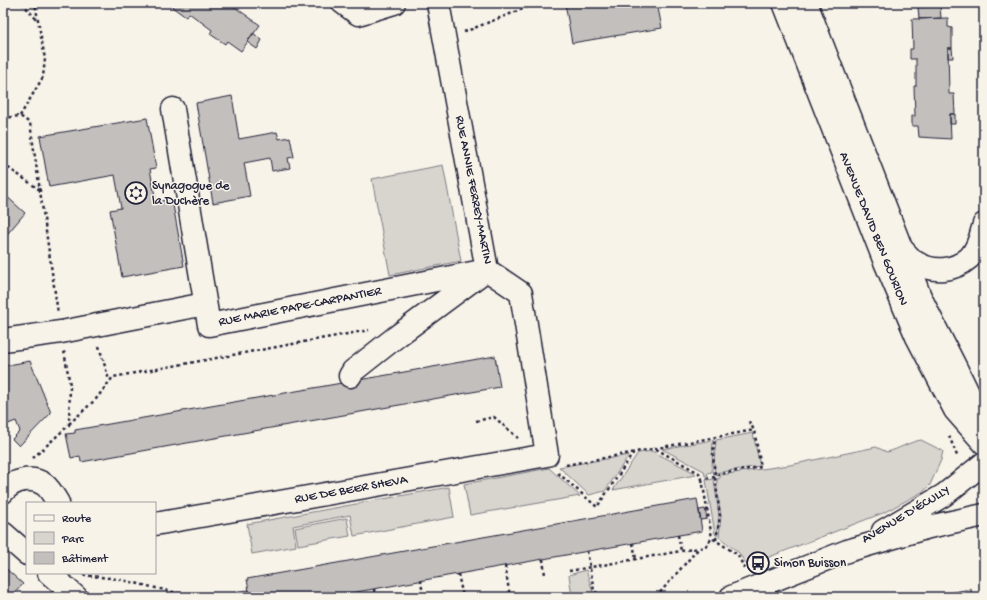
<svg xmlns="http://www.w3.org/2000/svg" width="987" height="600" font-family="'Gochi Hand',sans-serif">
<style>
.green{fill:#d8d5cf;stroke:#7d7c85}
.building{fill:#c2bfbd;stroke:#22223b}
.lines{fill:none;stroke-linecap:round;stroke-linejoin:round}
.minor-casing{stroke:#22223b;stroke-width:25}
.major-casing{stroke:#22223b;stroke-width:25}
.path{stroke:#22223b;stroke-width:2.5;stroke-dasharray:3 3;stroke-linecap:butt}
.minor{stroke:#f7f3e8;stroke-width:22}
.major{stroke:#f7f3e8;stroke-width:22}
.labels{text-anchor:middle;dominant-baseline:central;stroke-width:3;stroke-linejoin:round;paint-order:stroke}
.poi-label{font-size:13px;fill:#22223b;stroke:#f7f3e8;text-anchor:start}
.street-label{font-size:13px;fill:#22223b;stroke:#f7f3e8}
</style>
<rect width="100%" height="100%" fill="#f7f3e8"/>
<filter id="ink" filterUnits="userSpaceOnUse"><feTurbulence type="fractalNoise" baseFrequency=".025" numOctaves="2"/><feDisplacementMap in="SourceGraphic" scale="8" xChannelSelector="R" yChannelSelector="G"/><feConvolveMatrix kernelMatrix="1 2 1 2 8 2 1 2 1" color-interpolation-filters="sRGB"/></filter>
<g filter="url(#ink)">
<path class="green" d="M 443,165 L 461,261 L 390,275 L 372,179 Z
M 753,433 L 760,466 L 715,473 L 714,462 L 716,440 Z
M 713,440 L 712,472 L 707,473 L 708,476 L 705,476 L 704,471 L 662,449 Z
M 921,440 L 943,451 L 941,460 L 930,485 L 924,491 L 883,513 L 764,559 L 763,556 L 748,561 L 749,564 L 747,565 L 738,552 L 719,537 L 721,516 L 717,493 L 717,479 L 720,478 L 720,475 L 790,465 L 876,447 L 887,452 C 899,449 909,442 921,440 Z
M 652,451 L 695,473 L 696,475 L 613,490 L 638,453 Z
M 629,455 L 605,491 L 589,495 L 559,467 Z
M 549,468 L 580,496 L 470,515 L 464,484 Z
M 714,479 L 719,516 L 717,536 L 715,534 L 706,480 Z
M 449,487 L 454,517 L 354,536 L 350,515 L 293,526 L 296,546 L 252,554 L 247,524 Z
M 347,518 L 350,536 L 298,545 L 295,528 Z
M 586,570 L 593,592 L 599,597 L 572,597 L 569,575 Z"/>
<path class="building" d="M 175,3 L 229,3 L 260,25 L 241,51 L 227,41 L 225,44 L 210,34 L 212,30 L 189,13 L 186,17 L 172,7 Z
M 565,3 L 657,3 L 662,28 L 572,43 Z
M 940,6 L 941,18 L 919,19 L 918,7 Z
M 948,18 L 948,27 L 952,28 L 952,48 L 948,48 L 949,94 L 954,94 L 955,114 L 950,114 L 951,139 L 919,137 L 918,126 L 912,126 L 912,116 L 915,116 L 914,86 L 916,86 L 916,59 L 910,59 L 910,49 L 913,49 L 912,19 Z
M 253,33 L 262,40 L 257,49 L 247,42 Z
M 948,48 L 952,48 L 953,58 L 948,58 Z
M 232,96 L 239,139 L 277,132 L 279,139 L 290,137 L 294,157 L 288,158 L 290,168 L 272,171 L 270,158 L 244,163 L 250,196 L 213,203 L 196,103 Z
M 950,114 L 955,114 L 955,124 L 950,124 Z
M 147,118 L 156,168 L 150,169 L 156,202 L 172,199 L 184,266 L 122,277 L 110,210 L 121,208 L 115,175 L 49,187 L 40,136 Z
M 3,193 L 25,213 L 3,239 Z
M 495,356 L 500,387 L 81,462 L 80,456 L 71,458 L 66,434 L 75,433 L 75,430 Z
M 30,361 L 51,413 L 19,446 L 12,439 L 20,431 L 16,421 L 8,424 L 3,411 L 3,366 Z
M 697,499 L 702,531 L 328,597 L 250,597 L 247,579 Z
M 705,509 L 707,519 L 701,520 L 699,510 Z
M 3,566 L 23,584 L 11,597 L 3,597 Z
M 971,589 L 972,597 L 924,597 Z
M 249,590 L 250,597 L 239,597 L 238,591 Z"/>
<g class="lines">
<g class="minor-casing">
<path id="minor" d="M 343,3 L 358,14 L 394,3
M 173,109 L 209,325 L 487,270
M 3,340 L 61,332 L 205,304
M 350,376 L 353,371 L 396,337 L 481,274
M 3,492 C 13,480 32,475 45,485 C 50,489 55,498 58,503
M 155,524 L 547,455 L 521,293 L 487,270 L 438,3
M 883,531 L 944,495 L 984,463
M 3,533 L 27,554
M 49,573 L 76,597
M 731,597 L 847,551 L 929,527 L 984,515"/>
</g>
<g class="major-casing">
<path id="major" d="M 784,3 L 883,257 L 917,337 L 955,410 L 984,443
M 806,3 L 919,294 C 940,340 966,383 984,429
M 901,248 C 906,253 911,260 917,263 C 934,273 954,271 969,258 C 978,250 981,235 984,224"/>
</g>
<path class="path" d="M 22,3 L 37,20
M 464,32 L 538,3
M 20,116 L 43,77 L 45,59 L 35,3
M 3,118 L 20,116 L 30,123 L 58,313
M 3,164 L 40,190
M 99,346 L 109,380
M 476,421 L 494,417 L 518,438
M 69,424 L 96,399 L 113,377 L 369,330
M 949,436 L 958,458
M 656,449 L 699,473 L 702,479 L 715,477 L 713,454 L 715,437
M 33,458 L 69,425 L 70,385 L 64,351
M 566,465 L 754,430
M 558,473 L 597,507 L 634,452
M 702,479 L 712,538
M 678,535 L 681,551
M 716,540 L 720,516 L 715,477 L 719,474 L 761,467 L 754,430 L 748,420
M 633,543 L 636,559
M 587,551 L 594,591 L 604,597
M 543,559 L 545,575
M 505,566 L 510,597
M 569,571 L 698,548
M 458,574 L 463,597
M 83,575 L 118,579 L 194,597
M 421,580 L 423,597
M 374,589 L 375,597
M 329,597 L 330,597
M 656,597 L 699,548 L 705,547 L 712,538 L 738,555 L 745,570"/>
<use href="#minor" class="minor"/>
<use href="#major" class="major"/>
</g>
</g>
<defs>
<g id="synagogue-ring" transform="scale(1.15)"><circle r="9.5" fill="#f7f3e8" stroke="#22223b" stroke-width="1.5"/><path d="M0-6.5L5.6 3.2H-5.6ZM0 6.5L5.6-3.2H-5.6Z" fill="#22223b"/></g>
<g id="bus-ring" transform="scale(1.15)"><circle r="9.5" fill="#f7f3e8" stroke="#22223b" stroke-width="1.5"/><path d="M-5-6H5V4H4V6H2V4H-2V6H-4V4H-5ZM-3.5-4V0h7V-4ZM-3.5 1.2v1.5H-2V1.2ZM2 1.2v1.5H3.5V1.2Z" fill="#22223b"/></g>
</defs>
<g fill-rule="evenodd">
<use href="#synagogue-ring" x="136" y="193"/>
<use href="#bus-ring" x="758" y="563"/>
</g>
<g class="labels">
<g class="poi-label">
<text x="152" y="186">Synagogue de<tspan x="152" dy="15">la Duchère</tspan></text>
<text x="774" y="563">Simon Buisson</text>
</g>
<g class="street-label">
<text transform="translate(473 190) rotate(79)">RUE ANNIE FERREY-MARTIN</text>
<text transform="translate(873 229) rotate(68)">AVENUE DAVID BEN GOURION</text>
<text transform="translate(300 307) rotate(-11)">RUE MARIE PAPE-CARPANTIER</text>
<text transform="translate(351 490) rotate(-10)">RUE DE BEER SHEVA</text>
<text transform="translate(906 515) rotate(-31)">AVENUE D'ÉCULLY</text>
</g>
</g>
<rect width="987" height="600" fill="none" stroke="#f7f3e8" stroke-width="16"/>
<rect x="8" y="8" width="971" height="584" fill="none" stroke="#22223b" stroke-width="1.5" filter="url(#ink)"/>
<rect x="26" y="502" width="130" height="72" fill="#f7f3e8" stroke="#a29fa3"/>
<rect x="34" y="515" width="20" height="6" fill="#f7f3e8" stroke="#a29fa3"/>
<text x="62" y="522" font-size="12" fill="#22223b">Route</text>
<rect x="34" y="532" width="20" height="12" fill="#d8d5cf" stroke="#a29fa3"/>
<text x="62" y="542" font-size="12" fill="#22223b">Parc</text>
<rect x="34" y="552" width="20" height="12" fill="#c2bfbd" stroke="#a29fa3"/>
<text x="62" y="562" font-size="12" fill="#22223b">Bâtiment</text>
</svg>
